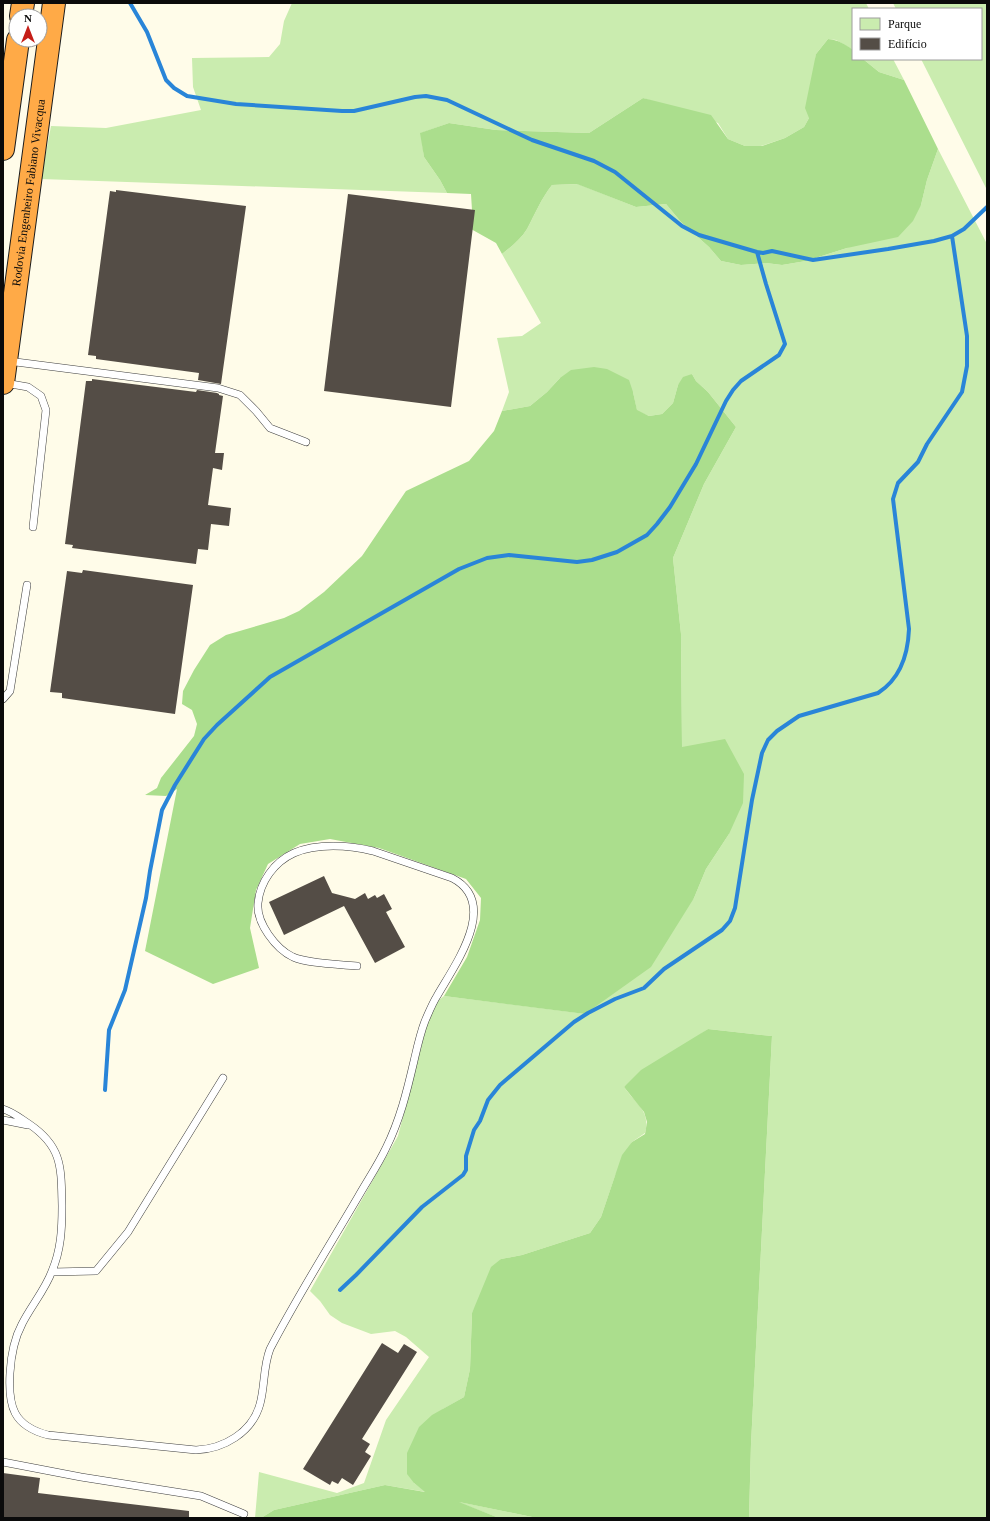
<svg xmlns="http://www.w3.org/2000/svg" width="990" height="1521" font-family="Georgia,serif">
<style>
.green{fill:#caecaf}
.forest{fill:#abde8d}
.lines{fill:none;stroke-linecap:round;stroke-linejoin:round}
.stream{stroke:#2985d8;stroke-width:4}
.building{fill:#544d46}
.lane-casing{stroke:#3e3e3e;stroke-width:8}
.highway-casing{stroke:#1c1c1c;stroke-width:24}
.lane{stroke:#fff;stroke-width:7}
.highway{stroke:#ffaa47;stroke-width:22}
.labels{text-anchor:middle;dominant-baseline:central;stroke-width:4;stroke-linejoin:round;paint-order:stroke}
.street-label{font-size:12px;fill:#0b0b0b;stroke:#fff}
</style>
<rect width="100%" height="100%" fill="#fffce9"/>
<path class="green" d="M 292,3 L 866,3 L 869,9 L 853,9 L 853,50 L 836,40 L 828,39 L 816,54 L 809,118 L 804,127 L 785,138 L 761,146 L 745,146 L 728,139 L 718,123 L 643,98 L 589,133 L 496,130 L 449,123 L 421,133 L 424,157 L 440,180 L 447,193 L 41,179 L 51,126 L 106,128 L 201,110 L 193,87 L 192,58 L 269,57 L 280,44 L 284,21 Z
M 893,3 L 987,3 L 987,190 L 921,59 L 981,59 L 981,9 L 896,9 Z
M 863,59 L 893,59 L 904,80 L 879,72 Z
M 938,149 L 987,244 L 987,1518 L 749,1518 L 751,1444 L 772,1036 L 708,1029 L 624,1087 C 636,1104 651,1111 645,1133 L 632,1142 L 615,1176 L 601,1217 L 590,1233 L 522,1255 L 501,1259 L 472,1313 L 470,1369 L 464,1397 L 443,1409 L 414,1483 L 426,1492 L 385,1485 L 274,1510 L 261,1518 L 255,1518 L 259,1472 L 337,1493 L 364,1483 L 386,1420 L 429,1357 L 406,1337 L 395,1331 L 371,1334 L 342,1323 L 330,1315 L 320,1301 L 310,1291 L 398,1136 L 432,1005 L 444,996 L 586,1014 L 694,898 L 706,869 L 729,834 L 682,747 L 681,634 L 673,558 L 704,484 L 736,427 L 708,392 L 696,381 L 692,374 L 678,385 L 673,403 L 662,414 L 649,416 L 637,411 L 633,392 L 560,378 L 547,392 L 530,406 L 502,411 L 509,392 L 497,338 L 522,336 L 541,323 L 502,254 C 511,247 521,239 527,229 C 535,214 541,199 552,185 L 578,184 L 636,207 L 666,204 L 681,222 L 709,247 L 721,261 L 741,265 L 766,263 L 782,265 L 806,261 L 847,248 L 921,205 L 927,180 Z
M 455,1501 L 537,1518 L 499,1518 Z"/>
<path class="forest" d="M 828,39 C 838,40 845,44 853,50 L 853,59 L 863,59 L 879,72 L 904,80 L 938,149 L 927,180 L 921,205 L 913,221 L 898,237 L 847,248 L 806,261 L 782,265 L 766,263 L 741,265 L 721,261 L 709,247 L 681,222 L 666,204 L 636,207 L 577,184 L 552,185 C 541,199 535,214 527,229 C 521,239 511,247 502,254 L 496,243 L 462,224 L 472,210 L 471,194 L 447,193 L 440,180 L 424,157 L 420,133 L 449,123 L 496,130 L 589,133 L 643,98 L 711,115 L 728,139 L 745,146 L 762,146 L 785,138 L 804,127 L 809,118 L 805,108 L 816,54 Z
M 594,367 L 607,369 L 629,380 L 633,392 L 637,410 L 649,416 L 662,414 L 673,403 L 678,385 L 683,377 L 692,374 L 696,381 L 708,392 L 736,427 L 704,484 L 673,558 L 681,634 L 682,747 L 725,739 L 744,774 L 743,803 L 729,834 L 706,869 L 694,898 L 651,967 L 585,1014 L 444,996 L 467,957 L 480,920 L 481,898 L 466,879 L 379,848 L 330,839 L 300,844 L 268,864 L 256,890 L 250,928 L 259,968 L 213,984 L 145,951 L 177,789 L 166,796 L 145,795 L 157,788 L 161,778 L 194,736 L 197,724 L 192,710 L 182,704 L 183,691 L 194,670 L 210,645 L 226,635 L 284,618 L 299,611 L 324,592 L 362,556 L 406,491 L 469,461 L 494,431 L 502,411 L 530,406 L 547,392 L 560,378 L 571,370 Z
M 708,1029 L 772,1036 L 751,1444 L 749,1518 L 537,1518 L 459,1502 L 499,1518 L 261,1518 L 274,1510 L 385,1485 L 425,1492 L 414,1483 L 407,1474 L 407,1453 L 419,1427 L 432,1415 L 464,1397 L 470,1369 L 472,1313 L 491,1267 L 501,1259 L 522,1255 L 590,1233 L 601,1217 L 622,1155 L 632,1142 L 645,1134 L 647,1122 L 644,1112 L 624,1087 L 641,1070 Z"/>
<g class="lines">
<path class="stream" d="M 130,3 L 147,32 L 166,80 L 174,88 L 187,96 L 236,104 L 342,111 L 354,111 L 415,97 L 426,96 L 447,100 L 532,140 L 594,161 L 615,172 L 682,226 L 699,235 L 757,252 L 763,253 L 772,251 L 813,260 L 888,249 L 934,241 L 952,236 L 964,229 L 987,207
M 105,1090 L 109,1030 L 125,990 L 146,898 L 150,871 L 162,810 L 175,785 L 204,739 L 217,725 L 270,677 L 459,569 L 487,558 L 509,555 L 577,562 L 592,560 L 617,552 L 647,535 L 657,524 L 670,507 L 696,464 L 726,401 L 733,390 L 741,381 L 779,355 L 785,344 L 766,284 L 757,252
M 340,1290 L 356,1275 L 422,1207 L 463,1175 L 466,1170 L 466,1156 L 474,1130 L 480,1121 L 488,1100 L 500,1085 L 574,1022 L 588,1013 L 615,999 L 644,988 L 664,969 L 722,930 L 730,921 L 735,908 L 752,800 L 762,753 L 768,740 L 777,731 L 799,716 L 878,693 C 900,679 908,654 909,629 L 893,499 L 898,483 L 918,462 L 927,444 L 962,392 L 967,366 L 967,336 L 952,236"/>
</g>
<path class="building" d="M 116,190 L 246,206 L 221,384 L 198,380 L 199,373 L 96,359 L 96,356 L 88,355 L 110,191 L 116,192 Z
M 348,194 L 475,210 L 451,407 L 324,391 Z
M 92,379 L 196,392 L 197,390 L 217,393 L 219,394 L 219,395 L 223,396 L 215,453 L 224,453 L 222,470 L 213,468 L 208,505 L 231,508 L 229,526 L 211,524 L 208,550 L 198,549 L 196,564 L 72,548 L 73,545 L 65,544 L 86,381 L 92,381 Z
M 83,570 L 193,585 L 175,714 L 62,698 L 62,693 L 50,692 L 67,571 L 82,573 Z
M 324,876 L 332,893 L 355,899 L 365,893 L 368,899 L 375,895 L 377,898 L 384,894 L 392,909 L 386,912 L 405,947 L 375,963 L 344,906 L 284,935 L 269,902 Z
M 382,1343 L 398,1353 L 404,1344 L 417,1352 L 362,1439 L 370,1444 L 365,1452 L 371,1456 L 353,1485 L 342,1478 L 338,1484 L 332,1481 L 330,1485 L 303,1469 Z
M 3,1473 L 40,1478 L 38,1493 L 189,1511 L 189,1518 L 3,1518 Z"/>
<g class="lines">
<g class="lane-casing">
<path id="lane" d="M 8,361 L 218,388 L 240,395 L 256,411 L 270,428 L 306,442
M 5,383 L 28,387 L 41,396 L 46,410 L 33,527
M 3,699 L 10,691 L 27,585
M 3,1109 C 13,1112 20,1118 29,1124 C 63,1147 61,1168 62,1206 C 62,1229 61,1250 52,1271 C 45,1290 31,1306 22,1324 C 14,1339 11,1356 10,1373 C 8,1406 13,1426 48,1435 L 196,1450 C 223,1449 252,1433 260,1404 C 265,1386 263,1367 270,1349 C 297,1297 328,1248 358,1197 C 367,1181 378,1165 386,1148 C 400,1120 407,1091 414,1061 C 417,1048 420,1034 425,1021 C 429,1012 432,1004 437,996 C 454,966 501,903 452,878 L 373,851 C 349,845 317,843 294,853 C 274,862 260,882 258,903 C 256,923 276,949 293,957 C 309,964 339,964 357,966
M 3,1120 L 28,1125
M 52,1272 L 96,1271 L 128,1232 L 223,1078
M 3,1462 L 81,1477 L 201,1496 L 244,1514"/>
</g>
<g class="highway-casing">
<g id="highway">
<path d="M 21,16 L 23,3"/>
<path d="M 3,149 L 18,40"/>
<path id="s1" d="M 3,383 L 54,3"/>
</g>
</g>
<use href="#lane" class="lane"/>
<use href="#highway" class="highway"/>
</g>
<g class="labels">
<g class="street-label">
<text stroke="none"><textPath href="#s1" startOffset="192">Rodovia Engenheiro Fabiano Vivacqua</textPath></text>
</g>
</g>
<rect width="990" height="1521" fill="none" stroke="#0b0b0b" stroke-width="8"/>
<rect x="852" y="8" width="130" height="52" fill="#ffffff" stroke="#9d9d9d"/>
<rect x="860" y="18" width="20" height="12" fill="#caecaf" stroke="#9d9d9d"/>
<text x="888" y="28" font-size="12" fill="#0b0b0b">Parque</text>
<rect x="860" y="38" width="20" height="12" fill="#544d46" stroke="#9d9d9d"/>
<text x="888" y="48" font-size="12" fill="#0b0b0b">Edifício</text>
<g transform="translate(28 28)"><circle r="19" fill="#ffffff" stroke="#9d9d9d"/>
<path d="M0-3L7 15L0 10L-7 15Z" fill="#c51e18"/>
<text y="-6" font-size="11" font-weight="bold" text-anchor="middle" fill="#0b0b0b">N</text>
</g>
</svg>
